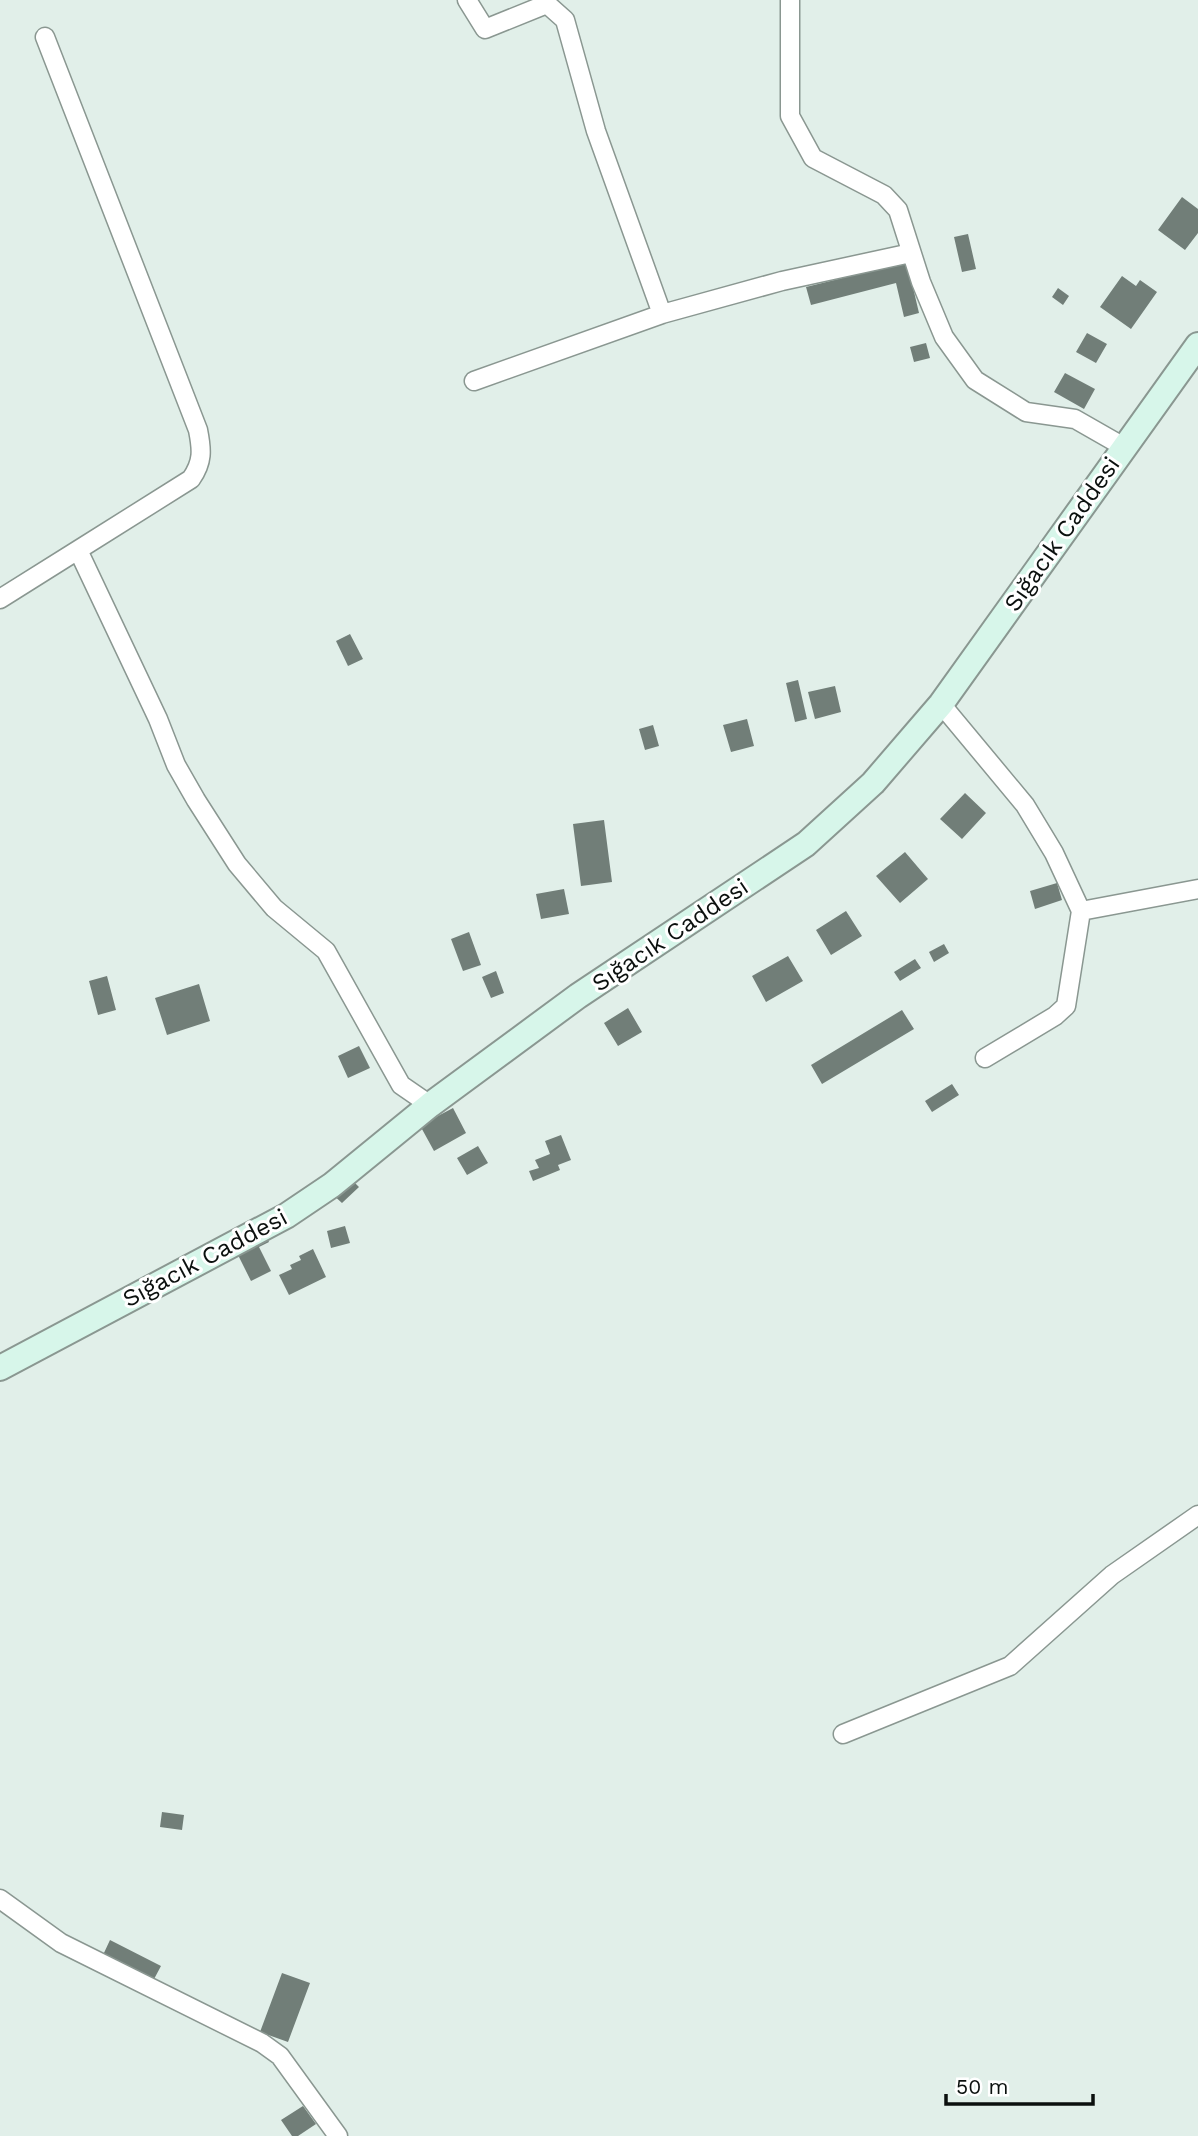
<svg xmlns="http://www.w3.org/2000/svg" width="1198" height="2136" font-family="'Work Sans',sans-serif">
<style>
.building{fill:#717e78}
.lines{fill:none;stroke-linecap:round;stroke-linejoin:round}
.minor-casing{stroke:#8a9791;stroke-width:21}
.secondary-casing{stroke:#8a9791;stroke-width:28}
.minor{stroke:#fff;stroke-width:18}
.secondary{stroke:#d7f6ea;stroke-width:24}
.labels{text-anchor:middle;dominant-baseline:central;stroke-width:6;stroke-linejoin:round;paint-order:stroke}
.street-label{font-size:24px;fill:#0b100e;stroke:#fff}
</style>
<rect width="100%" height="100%" fill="#e1efe9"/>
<path class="building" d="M 1182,197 L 1198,209 L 1198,233 L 1185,250 L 1158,230 Z
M 968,234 L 976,269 L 962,272 L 954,237 Z
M 907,262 L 919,313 L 904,317 L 896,283 L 811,305 L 806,287 Z
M 1122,276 L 1136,286 L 1140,280 L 1157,292 L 1131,329 L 1100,307 Z
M 1058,288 L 1069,296 L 1063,305 L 1052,297 Z
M 1087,333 L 1107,344 L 1096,363 L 1076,352 Z
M 926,343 L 930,358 L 914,362 L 910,347 Z
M 1065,373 L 1095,389 L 1084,409 L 1054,392 Z
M 350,634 L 363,659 L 348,666 L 336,641 Z
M 798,680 L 807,719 L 795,722 L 786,683 Z
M 835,686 L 841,712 L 815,719 L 808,692 Z
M 747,719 L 754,746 L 731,752 L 723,725 Z
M 653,725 L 659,746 L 645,750 L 639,729 Z
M 965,793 L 986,813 L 962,839 L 940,819 Z
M 604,820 L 612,882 L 581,886 L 573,824 Z
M 905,852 L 928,879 L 900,903 L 876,876 Z
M 1057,883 L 1062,900 L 1035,909 L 1030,891 Z
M 564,889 L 569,914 L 541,919 L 536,894 Z
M 846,911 L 862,936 L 831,955 L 816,930 Z
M 469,932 L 481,965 L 463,971 L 451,939 Z
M 944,944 L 949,953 L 934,962 L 929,952 Z
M 788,956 L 803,981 L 766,1002 L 752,976 Z
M 915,959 L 921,968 L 900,981 L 894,972 Z
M 496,971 L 504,993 L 491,998 L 482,977 Z
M 107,976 L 116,1010 L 98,1015 L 89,981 Z
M 199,984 L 210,1021 L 167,1035 L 155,998 Z
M 628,1008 L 642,1032 L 618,1046 L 604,1023 Z
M 902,1010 L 914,1029 L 822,1084 L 811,1065 Z
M 359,1046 L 370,1068 L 348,1078 L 338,1056 Z
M 952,1084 L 959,1095 L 932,1112 L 925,1101 Z
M 453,1108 L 466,1133 L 434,1151 L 417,1120 L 433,1111 L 436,1117 Z
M 561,1135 L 571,1160 L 558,1165 L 560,1170 L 533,1181 L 529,1171 L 539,1168 L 535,1160 L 550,1154 L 545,1141 Z
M 478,1146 L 488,1163 L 467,1175 L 457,1158 Z
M 348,1176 L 359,1187 L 342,1203 L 331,1193 Z
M 345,1226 L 350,1243 L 331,1248 L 327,1231 Z
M 264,1232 L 269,1242 L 259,1247 L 271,1271 L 251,1281 L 234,1247 Z
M 313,1249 L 326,1277 L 289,1295 L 279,1275 L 292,1269 L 290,1265 L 301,1260 L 299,1256 Z
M 162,1812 L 184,1815 L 182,1830 L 160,1827 Z
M 110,1940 L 161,1966 L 153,1981 L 103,1955 Z
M 282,1973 L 310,1983 L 288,2042 L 260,2032 Z
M 303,2106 L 316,2124 L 298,2136 L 292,2136 L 281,2120 Z"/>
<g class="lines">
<g class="minor-casing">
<path id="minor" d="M 467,0 L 485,29 L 547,4 L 565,20 L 596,131 L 662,314 L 782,281 L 911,253
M 790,0 L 790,116 L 813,158 L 884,195 L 898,210 L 921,282 L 944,337 L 975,380 L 1026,412 L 1075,419 L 1124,447
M 45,37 L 198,430 C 202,450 203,462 191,479 L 78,550 L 158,719 L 176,765 L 196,800 L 237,864 L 274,908 L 326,951 L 401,1085 L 430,1105
M 474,381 L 662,314
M 0,599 L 78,550
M 941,704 L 1025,805 L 1054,853 L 1081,911 L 1066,1006 L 1055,1016 L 985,1058
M 1081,911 L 1198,889
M 843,1734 L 1010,1666 L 1112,1575 L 1198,1515
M 0,1899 L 61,1943 L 262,2043 L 280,2056 L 338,2136"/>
</g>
<g class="secondary-casing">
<path id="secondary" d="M 0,1368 L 286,1216 L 332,1185 L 430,1105 L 578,996 L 806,844 L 873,783 L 941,704 L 1198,345"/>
</g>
<use href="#minor" class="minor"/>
<use href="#secondary" class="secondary"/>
</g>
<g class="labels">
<g class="street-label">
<text transform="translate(1062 534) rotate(-55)">Sığacık Caddesi</text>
<text transform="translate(670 935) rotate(-34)">Sığacık Caddesi</text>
<text transform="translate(205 1258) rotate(-28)">Sığacık Caddesi</text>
</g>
</g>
<path d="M946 2094v10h147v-10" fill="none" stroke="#0b100e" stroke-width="3.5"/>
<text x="956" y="2094" font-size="21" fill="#0b100e" stroke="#ffffff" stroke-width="5" paint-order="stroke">50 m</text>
</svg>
